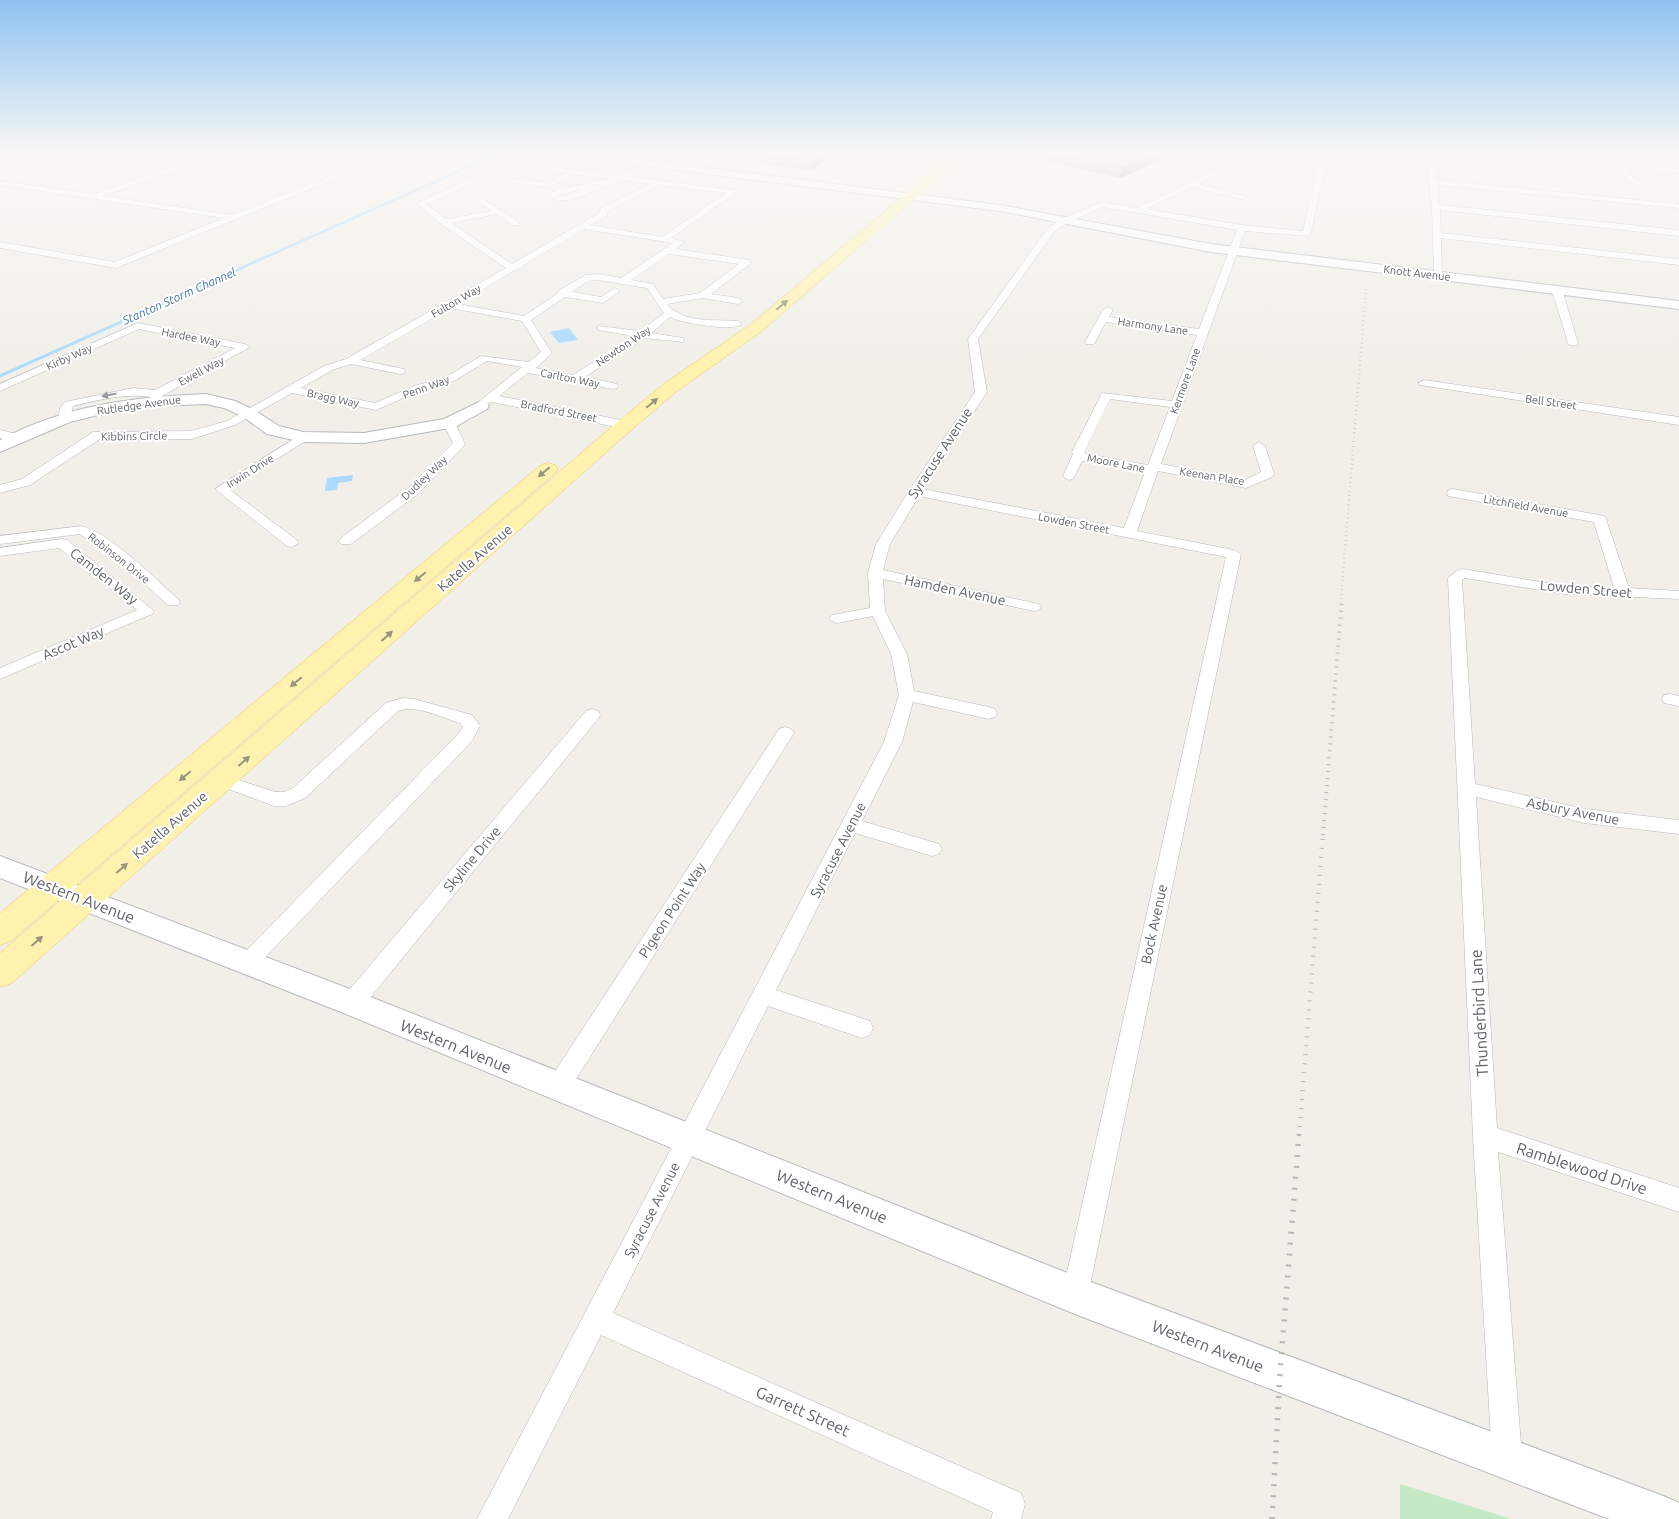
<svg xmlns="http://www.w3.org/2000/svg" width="1679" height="1519" font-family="Ubuntu,sans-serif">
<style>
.green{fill:#c5e8c5}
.water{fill:#aadaff}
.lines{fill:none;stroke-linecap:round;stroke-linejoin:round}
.stream-far1{stroke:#aadaff;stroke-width:2.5}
.stream{stroke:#aadaff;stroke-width:3}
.street-casing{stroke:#b5b8bc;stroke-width:1}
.secondary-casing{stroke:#b6babf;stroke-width:2}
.primary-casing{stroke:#f2c960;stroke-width:1}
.street{fill:#fff;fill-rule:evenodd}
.secondary{fill:#fff;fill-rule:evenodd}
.primary{fill:#fff2af;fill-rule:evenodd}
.rail-far3{stroke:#b6b7b8;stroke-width:2.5;stroke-dasharray:0.5 4;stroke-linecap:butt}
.rail-far2{stroke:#b6b7b8;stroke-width:4;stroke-dasharray:1 6;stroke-linecap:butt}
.rail-far1{stroke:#b6b7b8;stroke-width:4.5;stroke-dasharray:1 8;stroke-linecap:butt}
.rail{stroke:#b6b7b8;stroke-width:5.5;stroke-dasharray:2 9;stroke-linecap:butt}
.wall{fill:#afaea9}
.shaded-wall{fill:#8f8d8a}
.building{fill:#cccac5;stroke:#8f8d8a}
.oneway{fill:#979581}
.oneway2{fill:#979a9d}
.labels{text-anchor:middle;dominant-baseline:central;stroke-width:4;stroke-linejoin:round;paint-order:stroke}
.far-street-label{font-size:11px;fill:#5f6368;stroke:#fff}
.far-water-label{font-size:12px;font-style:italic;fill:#4174aa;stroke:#fff}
.street-label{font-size:14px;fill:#5f6368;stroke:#fff}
.near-street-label{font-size:16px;fill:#5f6368;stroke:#fff}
</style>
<rect width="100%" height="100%" fill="#f1efe8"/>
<path class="green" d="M 1400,1484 L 1413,1488 L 1511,1519 L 1400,1519 Z"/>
<path class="water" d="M 569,328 L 578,340 L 559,343 L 550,332 Z
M 353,475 L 352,481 L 338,483 L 337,490 L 325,491 L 327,478 Z"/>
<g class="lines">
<path class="stream-far1" d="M 239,269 L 495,155"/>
<path class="stream" d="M 0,376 L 242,268"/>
<g class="street-casing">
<path id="street" d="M 383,155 L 393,155 L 116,268 L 0,248 L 0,242 L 115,262 L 224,218 L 0,185 L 0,181 L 93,194 L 176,166 L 180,168 L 179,170 L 102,196 L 233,215 Z
M 1248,155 L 1258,155 L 1199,184 L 1245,196 L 1245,200 L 1192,187 L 1146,209 L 1242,225 L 1303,231 L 1320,155 L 1328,155 L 1311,232 L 1308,236 L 1245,231 L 1161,464 L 1245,480 L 1261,472 L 1253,446 L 1259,442 L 1265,446 L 1274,474 L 1272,477 L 1246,488 L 1158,471 L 1137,531 L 1234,550 L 1241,554 L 1088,1295 L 1084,1304 L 1075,1308 L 1066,1304 L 1062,1295 L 1226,557 L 919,496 L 890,544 L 883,570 L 1034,603 L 1039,604 L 1041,607 L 1039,610 L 1034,611 L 883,579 L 885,611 L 907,654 L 914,691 L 989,707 L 995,709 L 997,713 L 995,717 L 989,719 L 913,702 L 902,742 L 862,821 L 939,844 L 942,849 L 939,854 L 932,856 L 855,833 L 776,990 L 870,1021 L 873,1028 L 870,1035 L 862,1038 L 768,1006 L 613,1313 L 1021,1493 L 1025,1504 L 1021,1519 L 991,1519 L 993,1512 L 601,1335 L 508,1519 L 477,1519 L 884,742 L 899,695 L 891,654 L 873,616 L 837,623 L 832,621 L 829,618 L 832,615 L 870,608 L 868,573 L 876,544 L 909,491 L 975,392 L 968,339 L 1048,228 L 1061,219 L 1102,202 L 1137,208 ZM 1103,207 L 1237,230 L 1199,329 L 1109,317 L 1113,310 L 1108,307 L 1103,310 L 1085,342 L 1086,344 L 1094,344 L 1106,322 L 1197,335 L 1172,401 L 1102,393 L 1072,452 L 1073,454 L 1063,476 L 1069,480 L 1073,479 L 1082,461 L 1145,472 L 1124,528 L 923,489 L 987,392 L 978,339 L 1054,232 L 1067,223 ZM 1110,399 L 1170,407 L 1148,465 L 1086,454 L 1084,452 Z
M 1426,155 L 1434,155 L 1437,180 L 1679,204 L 1679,208 L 1437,185 L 1440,205 L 1679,230 L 1679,236 L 1440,210 L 1441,233 L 1679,259 L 1679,265 L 1441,238 L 1442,275 L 1440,277 L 1434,277 L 1432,207 Z
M 1499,155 L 1526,155 L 1679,169 L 1679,173 L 1628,169 L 1633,177 L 1645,183 L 1646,185 L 1642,187 L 1627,180 L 1620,168 L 1539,160 L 1541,169 L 1530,176 L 1526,174 L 1533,168 L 1532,160 L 1503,157 Z
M 651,161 L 655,163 L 654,165 L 633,177 L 733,190 L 737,192 L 671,238 L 684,242 L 676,249 L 750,260 L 750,264 L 711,294 L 738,298 L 743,301 L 738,304 L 703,298 L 667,304 C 683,324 714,319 737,321 L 742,324 C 733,332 682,323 670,317 L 651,333 L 683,338 L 684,340 L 683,342 L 645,338 L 585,377 L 617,384 L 619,386 L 617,388 L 613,389 L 528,373 L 499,396 L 626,421 L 632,425 L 630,427 L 626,429 L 492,402 L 485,405 L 481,404 L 479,402 L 481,400 L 522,367 L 487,361 L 454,381 L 422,390 L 376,410 L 292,393 L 235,425 L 192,439 L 100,439 L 30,485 L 0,493 L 0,485 L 22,479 L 93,432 L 191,431 L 227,421 L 324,366 L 346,359 L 506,268 L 441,224 L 419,206 L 419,202 L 509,162 L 616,175 ZM 510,166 L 565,173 L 548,183 L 512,179 L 512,183 L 515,183 L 549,187 L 570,177 L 570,174 L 608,179 L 558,189 L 552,192 L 550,197 C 567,210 605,182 626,181 C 634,181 642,183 650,184 L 601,208 L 599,213 L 512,264 L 451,223 L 497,214 L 512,225 L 518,225 L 518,221 L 483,199 L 480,199 L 480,203 L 492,211 L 446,219 L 427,204 ZM 659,185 L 726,193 L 662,237 L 590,225 L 606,216 L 608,211 ZM 580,189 L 566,196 L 558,196 ZM 584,229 L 673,243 L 621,278 L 598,274 L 586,275 L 558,291 L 557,294 L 524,316 L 458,304 ZM 669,254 L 739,264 L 700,293 L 663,299 L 653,284 L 631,280 ZM 598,280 L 647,288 L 664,313 L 641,331 L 598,326 L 598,330 L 634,336 L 573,375 L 536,368 L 552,353 L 531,320 L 565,297 L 603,303 L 620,291 L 615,288 L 601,297 L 572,292 L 588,281 ZM 450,308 L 522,321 L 541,352 L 529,362 L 481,356 L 446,377 L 414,386 L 375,403 L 301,388 L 332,370 L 351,364 L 400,374 L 404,373 L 405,371 L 404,369 L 360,360 Z
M 1557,287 L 1562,290 L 1578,343 L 1577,345 L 1569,345 L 1568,343 L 1552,290 Z
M 138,323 L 245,344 L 250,347 L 162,396 L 159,403 L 151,403 L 149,401 L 151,397 C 124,393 99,400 73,406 L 70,418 L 64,421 L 58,418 L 60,408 L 65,402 L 133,388 L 155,390 L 235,348 L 139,329 L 0,391 L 0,384 Z
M 1424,380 L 1679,417 L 1679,425 L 1420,385 L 1418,383 Z
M 449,419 L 455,423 L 465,444 L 463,447 L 418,494 L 351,544 L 341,544 L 339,541 L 341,538 L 408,488 L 453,443 L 443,423 Z
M 0,430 L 21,435 L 23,438 L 17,442 L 0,438 Z
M 303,433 L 307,434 L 309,437 L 307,440 L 229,489 L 297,540 L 299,543 L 292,547 L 287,546 L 215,489 Z
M 1453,489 L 1605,516 L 1629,588 L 1679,591 L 1679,599 L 1565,594 L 1465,578 L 1462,580 L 1475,784 L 1585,809 L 1679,820 L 1679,834 L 1585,823 L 1476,797 L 1497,1128 L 1679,1188 L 1679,1212 L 1498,1152 L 1522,1457 L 1517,1467 L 1507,1472 L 1497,1467 L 1492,1457 L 1473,1136 L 1448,578 L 1458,570 L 1463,569 L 1565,586 L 1614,588 L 1594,522 L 1448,496 L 1447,493 L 1448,490 Z
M 82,526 C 108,532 157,580 178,599 L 180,602 L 178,605 L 168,605 L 127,568 L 80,534 L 0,544 L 0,536 Z
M 62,539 L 67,540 L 154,611 L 152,614 L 0,679 L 0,668 L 137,610 L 59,548 L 0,556 L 0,548 Z
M 1670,694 L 1679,696 L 1679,706 L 1664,703 L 1662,699 L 1664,695 Z
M 403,698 L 414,699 L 472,715 L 480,726 L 472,741 L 255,968 L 248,971 L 241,968 L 238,962 L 241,956 L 459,733 L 463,727 L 460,723 C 442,718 416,704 398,711 L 305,798 L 286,806 L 274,806 L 215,784 L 212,780 L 215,776 L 221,774 L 275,792 L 284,792 L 293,788 L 386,703 Z
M 592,709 L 598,711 L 600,715 L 598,719 L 360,1010 L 352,1012 L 344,1010 L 341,1003 L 344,996 L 586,711 Z
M 785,727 L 791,729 L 794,733 L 566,1095 L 558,1098 L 550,1095 L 546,1087 L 550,1079 L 779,729 Z"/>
</g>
<g class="secondary-casing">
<path id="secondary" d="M 29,155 L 44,155 L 43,157 L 0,170 L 0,164 Z
M 576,155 L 605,155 L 1000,205 L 1211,244 L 1679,301 L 1679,309 L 1211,252 L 1000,211 L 581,158 Z
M 206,394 L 235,401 L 254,410 L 279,426 L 303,432 L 364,433 L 444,419 L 481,401 L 487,403 L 489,406 L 487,409 L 455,427 L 364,443 L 303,442 L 267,434 L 242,416 L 224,408 L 206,404 L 155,406 L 106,413 L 70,422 L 0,452 L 0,440 C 66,405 133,397 206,394 Z
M 0,856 L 363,994 L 1075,1276 L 1666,1497 L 1679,1503 L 1679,1519 L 1609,1519 L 1075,1314 L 341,1012 L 0,878 Z"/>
</g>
<g class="primary-casing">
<path id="primary" d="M 952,155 L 965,155 L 762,331 L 677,391 L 622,438 L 12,983 L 0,987 L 0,953 L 608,430 L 665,383 L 750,325 Z
M 548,463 L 555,465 L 558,469 L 555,473 L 11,941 L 0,945 L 0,913 L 541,465 Z"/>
</g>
<use href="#street" class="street"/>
<use href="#secondary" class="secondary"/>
<use href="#primary" class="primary"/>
<path class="rail-far3" d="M 1341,599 L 1366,289"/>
<path class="rail-far2" d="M 1323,835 L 1342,598"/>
<path class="rail-far1" d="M 1299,1136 L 1323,833"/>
<path class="rail" d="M 1272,1519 L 1280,1373 L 1299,1134"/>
</g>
<path class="wall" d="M 761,155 L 834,155 L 812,170 L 762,164 Z
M 1044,155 L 1172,155 L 1120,178 L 1043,161 Z"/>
<path class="shaded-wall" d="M 820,155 L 834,155 L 812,170 L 812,161 Z
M 1152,155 L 1172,155 L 1120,178 L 1122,168 Z"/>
<path class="building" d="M 763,155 L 820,155 L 812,161 Z
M 1061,155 L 1152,155 L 1122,168 Z"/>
<defs><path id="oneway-solid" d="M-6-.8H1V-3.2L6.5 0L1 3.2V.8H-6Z" transform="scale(1.25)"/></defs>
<g class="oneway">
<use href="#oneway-solid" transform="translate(782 305) rotate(-40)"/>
<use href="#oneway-solid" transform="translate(652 403) rotate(-40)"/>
<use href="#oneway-solid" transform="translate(544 472) rotate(140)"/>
<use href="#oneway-solid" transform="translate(420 577) rotate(140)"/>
<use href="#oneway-solid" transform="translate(387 636) rotate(-42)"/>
<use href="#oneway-solid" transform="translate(296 682) rotate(140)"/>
<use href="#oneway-solid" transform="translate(244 761) rotate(-41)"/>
<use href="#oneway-solid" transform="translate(185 776) rotate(140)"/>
<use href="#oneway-solid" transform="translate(122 868) rotate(-41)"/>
<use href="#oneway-solid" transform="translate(37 941) rotate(-41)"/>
</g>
<use class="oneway2" href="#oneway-solid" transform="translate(109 395) rotate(169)"/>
<linearGradient id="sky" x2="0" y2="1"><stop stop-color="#8fc3f1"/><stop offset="0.42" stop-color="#f9f8f5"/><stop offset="1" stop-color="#f9f8f5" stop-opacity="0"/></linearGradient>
<rect width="1679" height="368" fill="url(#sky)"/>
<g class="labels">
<g class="far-street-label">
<text transform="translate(1417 273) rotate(7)">Knott Avenue</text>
<text transform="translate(456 301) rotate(-30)">Fulton Way</text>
<text transform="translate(1153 326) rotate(8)">Harmony Lane</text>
<text transform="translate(191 337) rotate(11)">Hardee Way</text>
<text transform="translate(623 346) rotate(-34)">Newton Way</text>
<text transform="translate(69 357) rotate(-24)">Kirby Way</text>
<text transform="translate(201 371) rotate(-28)">Ewell Way</text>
<text transform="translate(570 378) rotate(11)">Carlton Way</text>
<text transform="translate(1185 381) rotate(-70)">Kermore Lane</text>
<text transform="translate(426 387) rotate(-20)">Penn Way</text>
<text transform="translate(333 398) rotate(12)">Bragg Way</text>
<text transform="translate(1551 402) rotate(8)">Bell Street</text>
<text transform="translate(139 405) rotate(-8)">Rutledge Avenue</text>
<text transform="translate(559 411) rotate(11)">Bradford Street</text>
<text transform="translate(134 436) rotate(-1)">Kibbins Circle</text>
<text transform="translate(1116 463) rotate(11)">Moore Lane</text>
<text transform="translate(250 471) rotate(-32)">Irwin Drive</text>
<text transform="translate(1212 476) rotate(9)">Keenan Place</text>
<text transform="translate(424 478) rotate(-44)">Dudley Way</text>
<text transform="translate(1526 506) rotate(10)">Litchfield Avenue</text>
<text transform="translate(1074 523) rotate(11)">Lowden Street</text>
<text transform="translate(119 558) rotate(38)">Robinson Drive</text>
</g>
<g class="far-water-label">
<text transform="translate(179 296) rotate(-24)">Stanton Storm Channel</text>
</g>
<g class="street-label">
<text transform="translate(940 453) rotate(-57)">Syracuse Avenue</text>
<text transform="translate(475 558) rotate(-41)">Katella Avenue</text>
<text transform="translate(104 576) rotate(38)">Camden Way</text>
<text transform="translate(1586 589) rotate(5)">Lowden Street</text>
<text transform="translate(955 590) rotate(12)">Hamden Avenue</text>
<text transform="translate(73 643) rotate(-23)">Ascot Way</text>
<text transform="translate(1573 811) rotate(11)">Asbury Avenue</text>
<text transform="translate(170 825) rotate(-41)">Katella Avenue</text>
<text transform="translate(838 850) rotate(-63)">Syracuse Avenue</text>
<text transform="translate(472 859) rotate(-50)">Skyline Drive</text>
<text transform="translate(672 910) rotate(-57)">Pigeon Point Way</text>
<text transform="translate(1154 924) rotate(-78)">Bock Avenue</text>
<text transform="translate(652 1210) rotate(-63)">Syracuse Avenue</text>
</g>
<g class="near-street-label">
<text transform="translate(79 897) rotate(21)">Western Avenue</text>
<text transform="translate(1479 1013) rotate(-93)">Thunderbird Lane</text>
<text transform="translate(456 1046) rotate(22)">Western Avenue</text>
<text transform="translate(1582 1168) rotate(18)">Ramblewood Drive</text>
<text transform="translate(832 1196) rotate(22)">Western Avenue</text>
<text transform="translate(1208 1346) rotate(21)">Western Avenue</text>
<text transform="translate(803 1411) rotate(24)">Garrett Street</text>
</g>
</g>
</svg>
